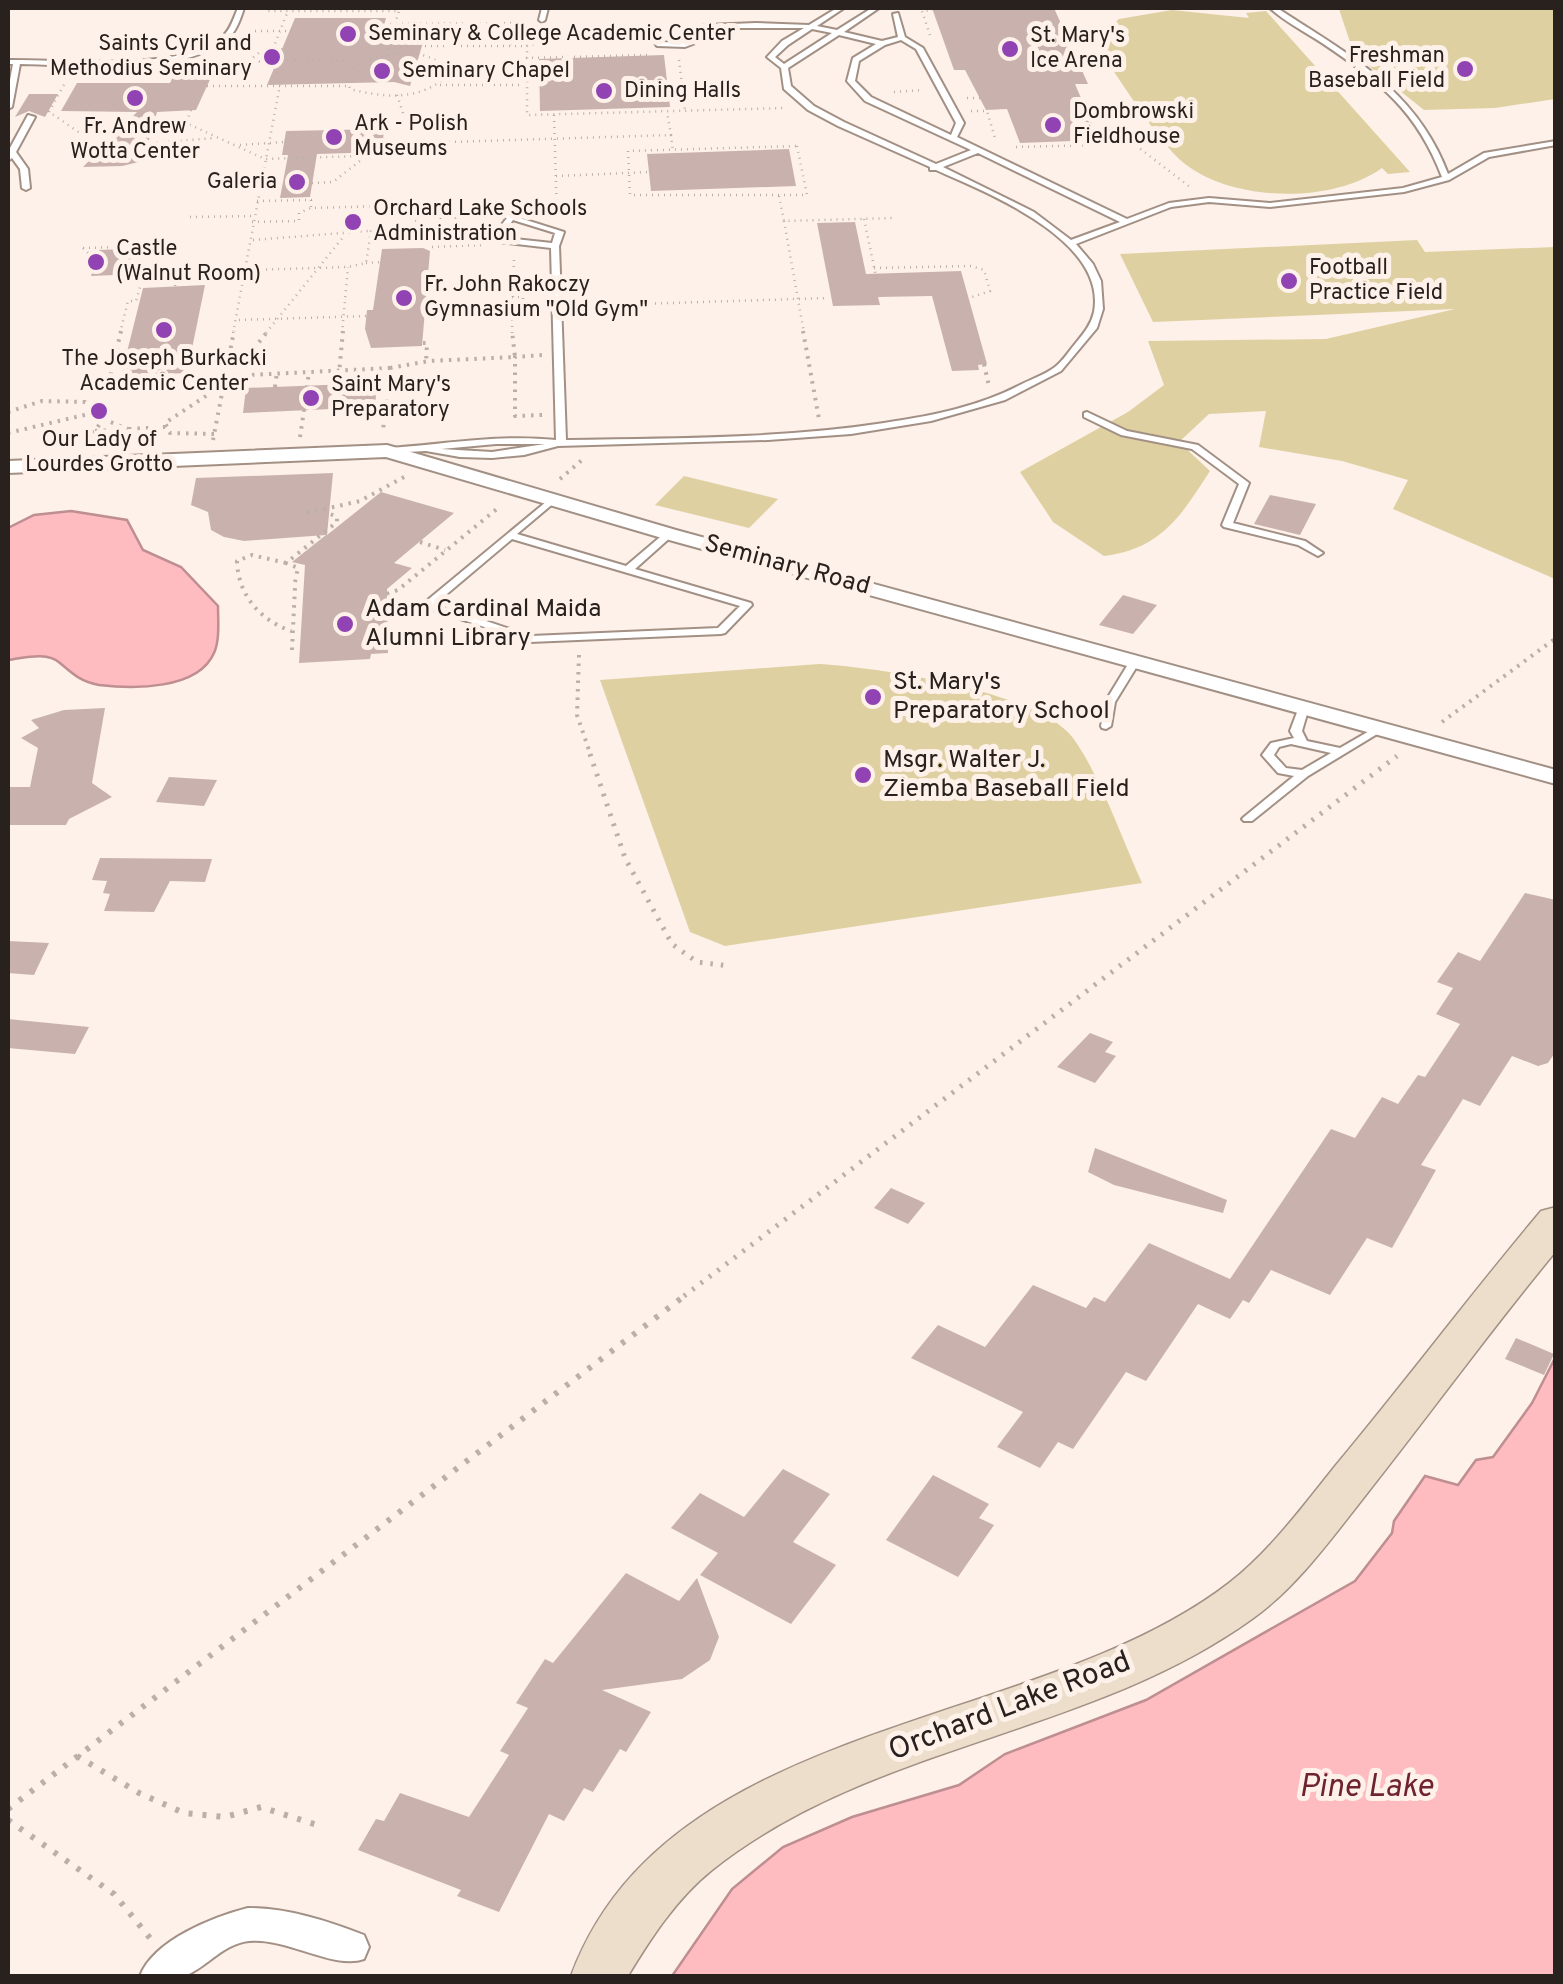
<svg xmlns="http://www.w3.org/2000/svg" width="1563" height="1984" font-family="Overpass,sans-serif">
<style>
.green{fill:#dfd0a2}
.water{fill:#febcc1;stroke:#be8e90;stroke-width:2.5}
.building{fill:#c9b2ad}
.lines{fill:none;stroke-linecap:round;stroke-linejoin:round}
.service-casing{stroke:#a39085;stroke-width:4}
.minor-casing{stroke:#a39085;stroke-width:4}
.secondary-casing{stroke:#a39085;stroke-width:3}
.path-far3{stroke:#bab0a9;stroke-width:2.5;stroke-dasharray:1 5;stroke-linecap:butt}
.path-far2{stroke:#bab0a9;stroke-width:4;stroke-dasharray:2.5 6;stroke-linecap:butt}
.path-far1{stroke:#bab0a9;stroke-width:5;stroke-dasharray:2.5 8;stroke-linecap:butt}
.path{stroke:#bab0a9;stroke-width:6;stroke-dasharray:4 10;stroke-linecap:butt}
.service{fill:#fff;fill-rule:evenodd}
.minor{fill:#fff;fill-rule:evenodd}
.secondary{fill:#ecdecb;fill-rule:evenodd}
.poi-dot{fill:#9243b3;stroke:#fdf1e9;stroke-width:4}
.labels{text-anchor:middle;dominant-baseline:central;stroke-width:10;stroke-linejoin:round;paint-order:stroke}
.far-poi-label{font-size:22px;fill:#29211d;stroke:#fdf1e9;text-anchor:start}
.street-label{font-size:25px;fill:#29211d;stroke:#fdf1e9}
.poi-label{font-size:25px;fill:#29211d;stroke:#fdf1e9;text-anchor:start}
.near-street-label{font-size:30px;fill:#29211d;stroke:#fdf1e9}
.near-water-label{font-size:32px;font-style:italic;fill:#6f2330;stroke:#fdf1e9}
</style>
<rect width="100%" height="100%" fill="#fdf1e9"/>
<path class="green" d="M 1555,8 L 1555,99 L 1495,108 L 1424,110 L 1354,54 L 1339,9 Z
M 1172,10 L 1249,18 L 1246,13 L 1266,11 L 1410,172 L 1388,174 L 1382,168 C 1332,204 1234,202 1185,164 C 1158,143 1119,77 1097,47 L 1096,39 L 1119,19 Z
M 1417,240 L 1425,252 L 1555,247 L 1555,579 L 1393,509 L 1408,480 L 1342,461 L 1259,447 L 1266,411 L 1209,414 L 1179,442 L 1210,471 C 1181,516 1161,549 1104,556 L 1053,522 L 1020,472 L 1128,412 L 1164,385 L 1148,341 L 1326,339 L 1455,309 L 1153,322 L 1120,254 Z
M 684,476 L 778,499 L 749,528 L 655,505 Z
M 819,664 C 875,667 1039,691 1073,738 C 1101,777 1122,839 1142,883 L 725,946 L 690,932 L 600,680 Z"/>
<path class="water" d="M 71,511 L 127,520 L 143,550 L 181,567 L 218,606 C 218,620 220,640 214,653 C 198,690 133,689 99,685 C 81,682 73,674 60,663 C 47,651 24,658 8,660 L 8,528 L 34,515 Z
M 1555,1358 L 1555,1976 L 672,1976 L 732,1889 L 783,1847 L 852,1817 L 959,1785 L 1005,1754 L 1146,1700 L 1355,1581 L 1392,1533 L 1394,1521 L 1425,1476 L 1458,1485 L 1476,1460 L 1493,1457 L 1532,1403 Z"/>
<path class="building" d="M 932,8 L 1054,8 L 1088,84 L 1075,84 L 1099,140 L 1020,143 L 1007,109 L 986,110 L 965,70 L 954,70 Z
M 295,18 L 386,18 L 383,29 L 427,29 L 410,86 L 394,82 L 267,85 Z
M 664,55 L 670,107 L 540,111 L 539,59 Z
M 175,73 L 213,73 L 196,110 L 157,112 L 143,161 L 122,166 L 83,167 L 137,112 L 61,111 L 77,83 L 170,83 Z
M 29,94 L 58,94 L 45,117 L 29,111 L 15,117 Z
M 384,129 L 382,152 L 317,154 L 310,197 L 280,198 L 288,155 L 282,155 L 286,131 Z
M 789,149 L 796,186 L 651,191 L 647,154 Z
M 855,222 L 866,274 L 961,271 L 987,364 L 978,365 L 979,370 L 952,371 L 932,296 L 878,297 L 880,305 L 833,306 L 817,223 Z
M 147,248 L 138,274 L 91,276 L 99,250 Z
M 423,248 L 430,251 L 422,346 L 371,348 L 365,329 L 367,310 L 373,310 L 382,249 Z
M 205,285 L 187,373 L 121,376 L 143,288 Z
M 377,383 L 375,407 L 243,413 L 246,388 Z
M 333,473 L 327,535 L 381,492 L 454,513 L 394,563 L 412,568 L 387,589 L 388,653 L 371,654 L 370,659 L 299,663 L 305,565 L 292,562 L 326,535 L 244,541 L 224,537 L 211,530 L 208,512 L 191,505 L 196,478 Z
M 1270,495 L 1316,504 L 1300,535 L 1254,524 Z
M 1123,595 L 1157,605 L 1133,634 L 1099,625 Z
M 105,708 L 92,783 L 112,797 L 69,819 L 66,825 L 8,825 L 8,787 L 30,787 L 38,748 L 21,738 L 39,728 L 31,720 L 64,710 Z
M 169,777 L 217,780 L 204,806 L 156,802 Z
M 100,858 L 212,859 L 205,882 L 170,881 L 154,912 L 104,911 L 110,894 L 103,893 L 107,881 L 92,880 Z
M 1525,893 L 1556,900 L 1556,1051 L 1548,1063 L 1538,1066 L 1512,1056 L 1480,1106 L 1463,1099 L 1421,1165 L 1436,1170 L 1392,1248 L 1367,1238 L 1330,1295 L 1271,1270 L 1249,1303 L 1243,1300 L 1230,1319 L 1198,1304 L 1146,1381 L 1126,1372 L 1073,1449 L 1058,1442 L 1040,1468 L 997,1447 L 1023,1412 L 911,1358 L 938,1325 L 985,1347 L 1033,1285 L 1086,1308 L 1094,1297 L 1105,1302 L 1149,1243 L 1230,1279 L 1331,1129 L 1355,1138 L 1382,1097 L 1398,1104 L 1418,1075 L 1425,1077 L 1460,1024 L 1436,1014 L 1453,988 L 1437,982 L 1458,952 L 1480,961 Z
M 8,941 L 49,943 L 34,975 L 8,973 Z
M 8,1019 L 89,1027 L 75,1054 L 8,1048 Z
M 1090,1033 L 1113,1042 L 1105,1052 L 1116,1056 L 1095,1083 L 1057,1067 Z
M 1095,1148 L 1227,1200 L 1223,1213 L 1114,1185 L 1088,1172 Z
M 891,1188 L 925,1203 L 908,1224 L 874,1208 Z
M 1516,1338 L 1554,1354 L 1544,1375 L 1505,1359 Z
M 783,1469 L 830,1494 L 793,1542 L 836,1565 L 791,1624 L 700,1575 L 718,1553 L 671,1528 L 700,1493 L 744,1517 Z
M 933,1475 L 989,1504 L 979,1518 L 994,1525 L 958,1577 L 886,1540 Z
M 626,1573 L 679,1601 L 697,1578 L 719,1637 L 710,1660 L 682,1679 L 602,1690 L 651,1712 L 626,1752 L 620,1749 L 593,1792 L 584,1788 L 564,1821 L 549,1814 L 499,1912 L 457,1896 L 461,1890 L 358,1850 L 376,1819 L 384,1821 L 400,1793 L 469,1817 L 509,1755 L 500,1751 L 528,1708 L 516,1703 L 545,1659 L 553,1663 Z"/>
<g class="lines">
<g class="service-casing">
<path id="service" d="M 238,8 L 244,8 C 240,20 236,33 225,41 C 178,76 77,65 20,64 L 12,107 L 8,109 L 8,91 L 13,64 L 8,64 L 8,60 C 61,59 182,73 223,36 C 231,29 234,17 238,8 Z
M 542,8 L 548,8 L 545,20 L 542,22 L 539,20 Z
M 837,8 L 844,8 L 817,26 L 837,30 L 872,8 L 879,8 L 844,32 L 882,41 L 898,37 L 893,14 L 898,13 L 905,37 L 923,48 L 964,123 L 957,137 L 1127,219 L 1169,203 L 1209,198 L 1270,203 L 1403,188 L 1442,177 C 1417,111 1379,81 1322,43 C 1305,32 1284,21 1270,8 L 1277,8 C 1348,54 1417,90 1448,174 L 1484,153 L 1556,141 L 1556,145 L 1489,157 L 1449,180 L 1404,192 L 1270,207 L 1209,202 L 1171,207 L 1076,244 L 1093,264 L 1101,281 L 1103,309 L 1097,328 L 1061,371 L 1005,400 L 931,421 L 851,434 L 768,440 L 558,446 L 524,455 L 492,458 L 460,457 L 426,451 L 387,453 L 385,451 L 390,448 C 446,444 500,434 556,440 L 551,248 L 499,242 L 496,232 L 507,218 L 503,217 L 431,217 L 431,213 L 504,213 L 564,232 L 559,246 L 566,440 C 672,438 779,439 884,423 C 931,416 979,407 1022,384 C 1032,379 1046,374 1055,367 C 1063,361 1069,351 1075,344 C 1084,333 1091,325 1094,312 C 1107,240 988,193 936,170 L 930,170 L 930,167 L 838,126 L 808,110 L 784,89 L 781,68 L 767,57 L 782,41 L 804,28 L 731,28 L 730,30 L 685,47 L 657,46 L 650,36 L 667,30 L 707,25 L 756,23 L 809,25 ZM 723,28 L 684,43 L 662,42 L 658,37 L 685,31 ZM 812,29 L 832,33 L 784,64 L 775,57 L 788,45 ZM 839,35 L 876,44 L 853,58 L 847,81 L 865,101 L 971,150 L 936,164 L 844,122 L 814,106 L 791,86 L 788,68 ZM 901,40 L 916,49 L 956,123 L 951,135 L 871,97 L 855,81 L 859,61 L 885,45 ZM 978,153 L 1120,222 L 1071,240 L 1034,212 L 943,167 ZM 513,220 L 555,233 L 552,243 L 506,238 L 504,232 ZM 496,444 L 545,444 L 492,452 L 441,449 Z
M 28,115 L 35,117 L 16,152 L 28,169 L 30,188 L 26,190 L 22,188 L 20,169 L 12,158 L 8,161 L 8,148 L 10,148 Z
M 1087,412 L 1127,431 L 1198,445 L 1249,483 L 1233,523 L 1305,541 L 1323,553 L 1318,556 L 1298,545 L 1224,527 L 1222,525 L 1239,484 L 1192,449 L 1121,435 L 1084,417 L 1084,413 Z
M 552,497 L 555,498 L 555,502 L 517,534 L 626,566 L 666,532 L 672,532 L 672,536 L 635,569 L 751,603 L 752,605 L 725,633 L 721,634 L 530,642 L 424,607 L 424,603 ZM 512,539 L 740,606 L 718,628 L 531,636 L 435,604 Z
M 1134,660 L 1139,663 L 1115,702 L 1111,726 L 1106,729 L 1102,728 L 1101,726 L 1105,702 L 1130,661 Z
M 1304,704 L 1309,707 L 1302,731 L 1307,741 L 1340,748 L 1378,726 L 1386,726 L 1387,728 L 1308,776 L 1252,821 L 1244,821 L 1242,819 L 1244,817 L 1294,776 L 1278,773 L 1262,755 L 1271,743 L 1294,738 L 1290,731 L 1299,707 ZM 1291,744 L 1331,753 L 1302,770 L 1286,768 L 1274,755 L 1279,747 Z"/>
</g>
<g class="minor-casing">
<path id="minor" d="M 387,445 L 676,530 L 1556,770 L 1556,784 L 662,538 L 386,457 L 8,473 L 8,461 Z
M 248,1908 C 288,1908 327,1921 364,1935 L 369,1947 L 364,1959 C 334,1970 286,1937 249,1941 C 223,1944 209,1965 187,1975 C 175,1981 153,1976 140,1976 C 154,1940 213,1917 248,1908 Z"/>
</g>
<g class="secondary-casing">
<path id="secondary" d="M 1556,1207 L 1556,1251 C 1490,1331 1429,1415 1365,1496 C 1331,1539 1297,1587 1252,1619 C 1088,1737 871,1743 712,1870 C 676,1899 651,1938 628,1976 L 571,1976 C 668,1716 1035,1733 1229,1583 C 1271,1550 1303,1506 1336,1465 C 1406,1381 1471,1294 1541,1211 Z"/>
</g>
<path class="path-far3" d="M 268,8 L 266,11 L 399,11
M 384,24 L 526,23
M 393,30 L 400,8
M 249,31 L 294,31
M 930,35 L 922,11 L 933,10
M 551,40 L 527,46 L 527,115 L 785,108
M 510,45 L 514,23
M 389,46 L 526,46
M 273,49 L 289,8
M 281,49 L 295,58 L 273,66 L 251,59 L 260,52 Z
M 387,56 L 392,37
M 526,58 L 648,55
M 295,60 L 359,61
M 679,60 L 685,111
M 418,66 L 445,66
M 526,75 L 540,74
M 208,76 L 218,76
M 348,81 L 350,89 C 384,98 421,101 448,75 C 436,42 368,50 350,73
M 204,84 L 213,65 L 252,61
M 440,85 L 524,85
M 207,86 L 347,86
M 894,92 L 923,90
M 397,95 L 404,116
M 967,98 L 981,98
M 191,110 L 186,123 L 265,159 L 422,154
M 48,111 L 100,147 L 215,138
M 971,111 L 987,111 L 995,138
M 49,112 L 65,83
M 554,115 L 557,217
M 671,135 L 673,153
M 419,143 L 671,135 L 667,112
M 240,145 L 284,142
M 797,146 L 807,195 L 630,195 L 628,151 Z
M 1016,147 L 1134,144 L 1190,187
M 556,176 L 649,172
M 261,183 L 283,182
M 312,183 L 333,182 L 365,157
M 779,196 L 784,221 L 894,218
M 257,201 L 311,200 L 311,208
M 524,201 L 556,200
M 404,216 L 417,221
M 190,217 L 253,216
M 864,219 L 877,281
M 784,221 L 804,333
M 252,222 L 299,221 L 299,213 L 311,208 L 423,205
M 253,240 L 419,227
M 432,247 L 484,245
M 83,248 L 160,246 L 150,273 L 348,267 L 366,263 L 371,231 L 378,224
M 83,248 L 90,255
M 144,256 L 157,256
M 366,263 L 382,262
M 874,268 L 971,266 L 984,270 L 990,291 L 969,298
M 175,286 L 178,273
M 512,297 L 523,297 L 523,304 L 537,303
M 573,302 L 607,301 L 607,309 L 576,310
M 607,305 L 828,298
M 511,319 L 522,319 L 522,312 L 540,311
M 239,320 L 366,316
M 120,333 L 128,301 L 136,301 L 143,277 L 150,273
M 233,333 L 280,85
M 266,333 L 344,236
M 342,333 L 348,267
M 512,333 L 514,257"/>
<path class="path-far2" d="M 121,331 L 109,382 L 390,368 L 383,430
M 803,331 L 819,419
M 423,343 L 427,343 L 426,362
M 246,358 L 257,357
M 190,359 L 246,358 L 268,331
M 984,364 L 989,386
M 390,368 L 429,361 L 515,357 L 512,331
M 338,384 L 343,331
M 275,387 L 277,372
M 307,388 L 309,371
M 8,412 L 42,401 L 85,402 L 103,419 L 95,431 L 75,441
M 542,415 L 515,416 L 515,357 L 543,355
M 103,419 L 133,431
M 95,431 L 165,427
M 8,433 L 97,412
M 214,434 L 170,433 L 165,423 L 224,384
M 300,437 L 304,410
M 213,440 L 234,331
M 560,479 L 582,460
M 307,513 L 360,501 L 406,476
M 420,542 L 445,550
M 286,563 L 252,555 L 237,561 C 238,595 260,620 291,631
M 295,582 L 298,568 L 286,563 L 337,522 L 337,517 L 326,512
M 387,594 L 398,590 L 498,508
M 292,650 L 295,587
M 579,655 L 577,715 L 591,756
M 1442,722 L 1556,638"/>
<path class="path-far1" d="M 590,754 L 625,858 L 672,944 L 697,962 L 730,966
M 684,1296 L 1397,756"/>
<path class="path" d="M 77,1756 L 139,1793 L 184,1813 L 225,1817 L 261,1807 L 317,1825
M 8,1809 L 687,1294
M 8,1820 L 114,1894 L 150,1938"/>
<use href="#service" class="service"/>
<use href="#minor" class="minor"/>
<use href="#secondary" class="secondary"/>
</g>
<g class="poi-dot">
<circle cx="348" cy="34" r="10"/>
<circle cx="1010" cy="49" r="10"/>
<circle cx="272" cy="57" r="10"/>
<circle cx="1465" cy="69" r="10"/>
<circle cx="382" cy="71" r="10"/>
<circle cx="604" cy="91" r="10"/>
<circle cx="135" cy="98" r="10"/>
<circle cx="1053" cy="125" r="10"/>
<circle cx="334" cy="137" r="10"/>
<circle cx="297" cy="182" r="10"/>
<circle cx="353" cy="222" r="10"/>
<circle cx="96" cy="262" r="10"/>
<circle cx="1289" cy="281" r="10"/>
<circle cx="404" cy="298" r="10"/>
<circle cx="164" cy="330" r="10"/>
<circle cx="311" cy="398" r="10"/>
<circle cx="99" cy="411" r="10"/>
<circle cx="345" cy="624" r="10"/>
<circle cx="873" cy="697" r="10"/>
<circle cx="863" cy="775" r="10"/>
</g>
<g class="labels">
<g class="far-poi-label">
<text x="368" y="34">Seminary &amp; College Academic Center</text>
<text x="1030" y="36">St. Mary's<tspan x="1030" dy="25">Ice Arena</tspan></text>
<text x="252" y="44" text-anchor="end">Saints Cyril and<tspan x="252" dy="25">Methodius Seminary</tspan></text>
<text x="1445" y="56" text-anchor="end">Freshman<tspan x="1445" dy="25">Baseball Field</tspan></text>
<text x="402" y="71">Seminary Chapel</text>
<text x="624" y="91">Dining Halls</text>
<text x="1073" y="112">Dombrowski<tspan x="1073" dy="25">Fieldhouse</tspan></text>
<text x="354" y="124">Ark - Polish<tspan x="354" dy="25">Museums</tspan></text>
<text x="135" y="127" text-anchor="middle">Fr. Andrew<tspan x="135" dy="25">Wotta Center</tspan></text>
<text x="277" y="182" text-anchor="end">Galeria</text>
<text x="373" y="209">Orchard Lake Schools<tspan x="373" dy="25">Administration</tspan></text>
<text x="116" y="249">Castle<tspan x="116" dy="25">(Walnut Room)</tspan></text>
<text x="1309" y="268">Football<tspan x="1309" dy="25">Practice Field</tspan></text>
<text x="424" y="285">Fr. John Rakoczy<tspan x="424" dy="25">Gymnasium "Old Gym"</tspan></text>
<text x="164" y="359" text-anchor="middle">The Joseph Burkacki<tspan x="164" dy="25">Academic Center</tspan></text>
<text x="331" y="385">Saint Mary's<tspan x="331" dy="25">Preparatory</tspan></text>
<text x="99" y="440" text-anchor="middle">Our Lady of<tspan x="99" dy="25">Lourdes Grotto</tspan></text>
</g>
<g class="street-label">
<text transform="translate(787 566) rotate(15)">Seminary Road</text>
</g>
<g class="poi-label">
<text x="365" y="610">Adam Cardinal Maida<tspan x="365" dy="29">Alumni Library</tspan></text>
<text x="893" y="683">St. Mary's<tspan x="893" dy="29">Preparatory School</tspan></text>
<text x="883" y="761">Msgr. Walter J.<tspan x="883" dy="29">Ziemba Baseball Field</tspan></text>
</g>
<g class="near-street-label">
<text transform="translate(1010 1707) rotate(-21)">Orchard Lake Road</text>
</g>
<g class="near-water-label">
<text x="1366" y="1788">Pine Lake</text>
</g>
</g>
<rect width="1563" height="1984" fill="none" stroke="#29211d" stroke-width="20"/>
</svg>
